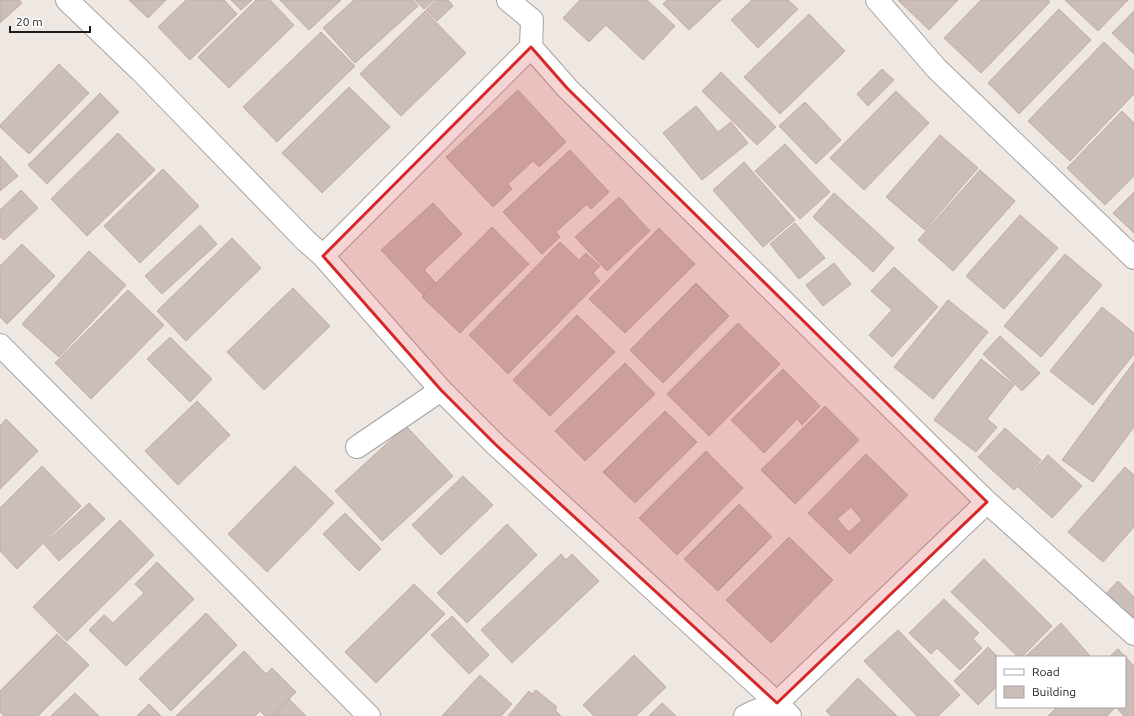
<svg xmlns="http://www.w3.org/2000/svg" width="1134" height="716" font-family="Ubuntu,sans-serif">
<style>
.building{fill:#cbbdb8;stroke:#c1aca3;fill-rule:evenodd}
.lines{fill:none;stroke-linecap:round;stroke-linejoin:round}
.minor-casing{stroke:#a4a4a4;stroke-width:24}
.minor{stroke:#fff;stroke-width:22}
.marked{fill:#d62828;fill-opacity:0.2;stroke:#d62828;stroke-width:3;stroke-linejoin:round}
</style>
<rect width="100%" height="100%" fill="#efe8e2"/>
<path class="building" d="M 0,0 L 19,0 L 22,3 L 0,23 Z
M 129,0 L 166,0 L 148,18 Z
M 186,0 L 224,0 L 237,14 L 190,60 L 158,27 Z
M 231,0 L 252,0 L 241,10 Z
M 256,0 L 270,0 L 294,25 L 229,88 L 198,57 Z
M 280,0 L 341,0 L 309,30 Z
M 354,0 L 413,0 L 418,6 L 355,63 L 323,28 Z
M 415,0 L 434,0 L 424,9 Z
M 436,0 L 448,0 L 453,6 L 437,21 L 426,10 Z
M 580,0 L 647,0 L 675,26 L 643,60 L 606,25 L 589,42 L 563,18 Z
M 667,0 L 721,0 L 689,30 L 663,4 Z
M 752,0 L 788,0 L 798,9 L 758,48 L 731,20 Z
M 898,0 L 958,0 L 929,30 Z
M 981,0 L 1048,0 L 1050,2 L 981,73 L 944,38 Z
M 1065,0 L 1128,0 L 1098,31 Z
M 1059,9 L 1091,40 L 1019,114 L 988,83 Z
M 425,11 L 466,53 L 401,116 L 360,74 Z
M 1134,11 L 1134,54 L 1112,33 Z
M 809,14 L 845,51 L 780,114 L 744,77 Z
M 321,32 L 355,66 L 277,142 L 243,107 Z
M 1104,42 L 1134,71 L 1134,94 L 1070,161 L 1028,121 Z
M 59,64 L 89,93 L 29,154 L 0,127 L 0,125 Z
M 882,69 L 894,80 L 868,106 L 857,94 Z
M 721,72 L 776,127 L 757,145 L 702,91 Z
M 349,87 L 390,127 L 322,193 L 282,153 Z
M 518,90 L 566,142 L 539,167 L 533,161 L 508,184 L 512,189 L 493,207 L 446,157 Z
M 896,91 L 929,123 L 864,190 L 830,158 Z
M 100,93 L 119,112 L 47,184 L 28,165 Z
M 805,102 L 841,140 L 816,164 L 779,126 Z
M 696,106 L 718,132 L 731,122 L 748,143 L 702,180 L 663,133 Z
M 1122,111 L 1134,123 L 1134,176 L 1105,205 L 1067,168 Z
M 118,133 L 155,170 L 87,236 L 51,199 Z
M 940,135 L 978,168 L 925,230 L 886,197 Z
M 785,144 L 830,192 L 800,219 L 755,171 Z
M 570,150 L 609,192 L 591,209 L 587,204 L 556,232 L 560,237 L 542,254 L 503,212 Z
M 0,156 L 18,176 L 0,191 Z
M 744,162 L 795,220 L 763,247 L 713,190 Z
M 163,169 L 199,206 L 140,263 L 104,226 Z
M 980,170 L 1015,201 L 953,271 L 918,240 Z
M 21,190 L 38,208 L 4,240 L 0,237 L 0,210 Z
M 1134,192 L 1134,233 L 1113,213 Z
M 834,193 L 894,248 L 873,272 L 813,217 Z
M 619,197 L 650,231 L 607,271 L 575,237 Z
M 433,203 L 462,234 L 424,270 L 436,283 L 423,295 L 381,250 Z
M 1020,215 L 1058,248 L 1004,309 L 966,276 Z
M 795,223 L 825,258 L 799,279 L 770,244 Z
M 200,225 L 217,244 L 162,294 L 145,276 Z
M 492,227 L 529,264 L 460,333 L 422,297 Z
M 659,228 L 695,264 L 625,333 L 589,299 Z
M 232,238 L 261,268 L 186,341 L 157,311 Z
M 560,242 L 579,260 L 586,253 L 600,266 L 593,273 L 600,281 L 508,374 L 469,335 Z
M 22,244 L 55,276 L 7,324 L 0,317 L 0,266 Z
M 89,251 L 126,285 L 59,357 L 22,324 Z
M 1065,254 L 1102,285 L 1041,357 L 1004,326 Z
M 834,263 L 851,284 L 823,306 L 806,285 Z
M 894,267 L 938,307 L 892,357 L 869,335 L 892,310 L 871,291 Z
M 696,283 L 729,316 L 663,383 L 630,350 Z
M 293,288 L 330,326 L 264,390 L 227,352 Z
M 128,290 L 164,325 L 91,399 L 55,363 Z
M 948,300 L 988,332 L 933,399 L 894,367 Z
M 1102,307 L 1134,333 L 1134,354 L 1093,405 L 1050,371 Z
M 577,315 L 615,352 L 550,416 L 513,380 Z
M 738,323 L 780,364 L 709,436 L 667,394 Z
M 1000,336 L 1040,373 L 1022,391 L 983,354 Z
M 170,337 L 212,379 L 190,402 L 147,359 Z
M 981,359 L 1014,385 L 987,419 L 997,427 L 976,452 L 934,420 Z
M 1134,362 L 1134,427 L 1093,482 L 1062,460 Z
M 625,363 L 655,394 L 585,461 L 555,431 Z
M 783,369 L 820,406 L 802,425 L 797,419 L 764,453 L 731,420 Z
M 197,401 L 230,435 L 178,485 L 145,451 Z
M 825,406 L 859,440 L 795,504 L 761,470 Z
M 665,411 L 697,442 L 635,503 L 603,472 Z
M 6,419 L 38,451 L 0,489 L 0,426 Z
M 406,426 L 453,476 L 382,541 L 335,491 Z
M 1005,428 L 1041,460 L 1014,490 L 978,457 Z
M 706,451 L 743,488 L 677,555 L 639,518 Z
M 866,454 L 908,495 L 850,554 L 808,513 ZM 851,507 L 862,520 L 849,532 L 837,519 Z
M 1048,455 L 1082,486 L 1052,518 L 1018,487 Z
M 42,466 L 81,506 L 17,569 L 0,551 L 0,508 Z
M 295,466 L 334,503 L 267,572 L 228,534 Z
M 1125,467 L 1134,475 L 1134,527 L 1103,562 L 1068,532 Z
M 463,476 L 493,505 L 441,555 L 412,525 Z
M 89,503 L 105,519 L 59,561 L 44,544 Z
M 739,504 L 772,537 L 718,591 L 684,559 Z
M 345,513 L 381,549 L 359,571 L 323,534 Z
M 120,520 L 154,555 L 67,641 L 33,607 Z
M 507,524 L 537,555 L 467,623 L 437,593 Z
M 789,537 L 833,580 L 771,643 L 726,600 Z
M 561,554 L 566,560 L 572,554 L 599,581 L 512,663 L 481,630 Z
M 984,559 L 1052,626 L 1022,657 L 1018,657 L 951,592 Z
M 157,562 L 194,599 L 126,666 L 89,630 L 104,615 L 113,623 L 144,593 L 135,584 Z
M 1118,581 L 1134,597 L 1134,628 L 1102,598 Z
M 414,584 L 445,614 L 376,683 L 345,652 Z
M 944,599 L 979,633 L 973,639 L 982,648 L 960,670 L 937,648 L 931,654 L 909,633 Z
M 206,613 L 237,645 L 171,711 L 139,679 Z
M 452,616 L 489,655 L 469,674 L 431,635 Z
M 1061,623 L 1091,657 L 1025,657 Z
M 898,630 L 960,695 L 938,716 L 917,716 L 864,661 Z
M 57,634 L 89,665 L 38,716 L 4,716 L 0,712 L 0,691 Z
M 988,647 L 998,657 L 997,657 L 997,686 L 978,705 L 954,681 Z
M 1118,649 L 1134,666 L 1134,716 L 1124,716 L 1116,707 L 1107,716 L 1048,716 L 1057,707 L 1125,707 L 1125,657 L 1109,657 Z
M 244,651 L 266,674 L 272,668 L 296,692 L 272,716 L 265,716 L 260,711 L 255,716 L 176,716 Z
M 634,655 L 666,687 L 636,716 L 594,716 L 583,705 Z
M 480,675 L 512,704 L 501,716 L 442,716 Z
M 858,678 L 897,716 L 831,716 L 826,711 Z
M 536,690 L 557,707 L 555,710 L 561,716 L 508,716 L 529,691 L 532,694 Z
M 75,693 L 99,716 L 51,716 Z
M 289,699 L 306,716 L 272,716 Z
M 662,703 L 676,716 L 649,716 Z
M 149,704 L 161,716 L 137,716 Z"/>
<g class="lines">
<g class="minor-casing">
<path id="minor" d="M 67,0 L 142,72 L 305,240 L 323,256 L 441,390 L 496,445 L 777,703 L 790,716
M 508,0 L 532,20 L 531,47 L 567,88 L 987,502 L 1134,634
M 877,0 L 937,69 L 1134,258
M 323,256 L 531,47
M 0,345 L 369,716
M 357,447 L 441,390
M 745,716 L 753,712 L 777,703 L 987,502"/>
</g>
<use href="#minor" class="minor"/>
</g>
<path class="marked" d="M 531,47 L 567,88 L 987,502 L 777,703 L 496,445 L 441,390 L 323,256 Z"/>
<rect x="996" y="656" width="130" height="52" fill="#ffffff" stroke="#a5a5a5"/>
<rect x="1004" y="669" width="20" height="6" fill="#ffffff" stroke="#a5a5a5"/>
<text x="1032" y="676" font-size="12" fill="#1d1d1d">Road</text>
<rect x="1004" y="686" width="20" height="12" fill="#cbbdb8" stroke="#a5a5a5"/>
<text x="1032" y="696" font-size="12" fill="#1d1d1d">Building</text>
<path d="M10 26v6h80v-6" fill="none" stroke="#1d1d1d" stroke-width="2"/>
<text x="16" y="26" font-size="12" fill="#1d1d1d" stroke="#ffffff" stroke-width="3" paint-order="stroke">20 m</text>
</svg>
